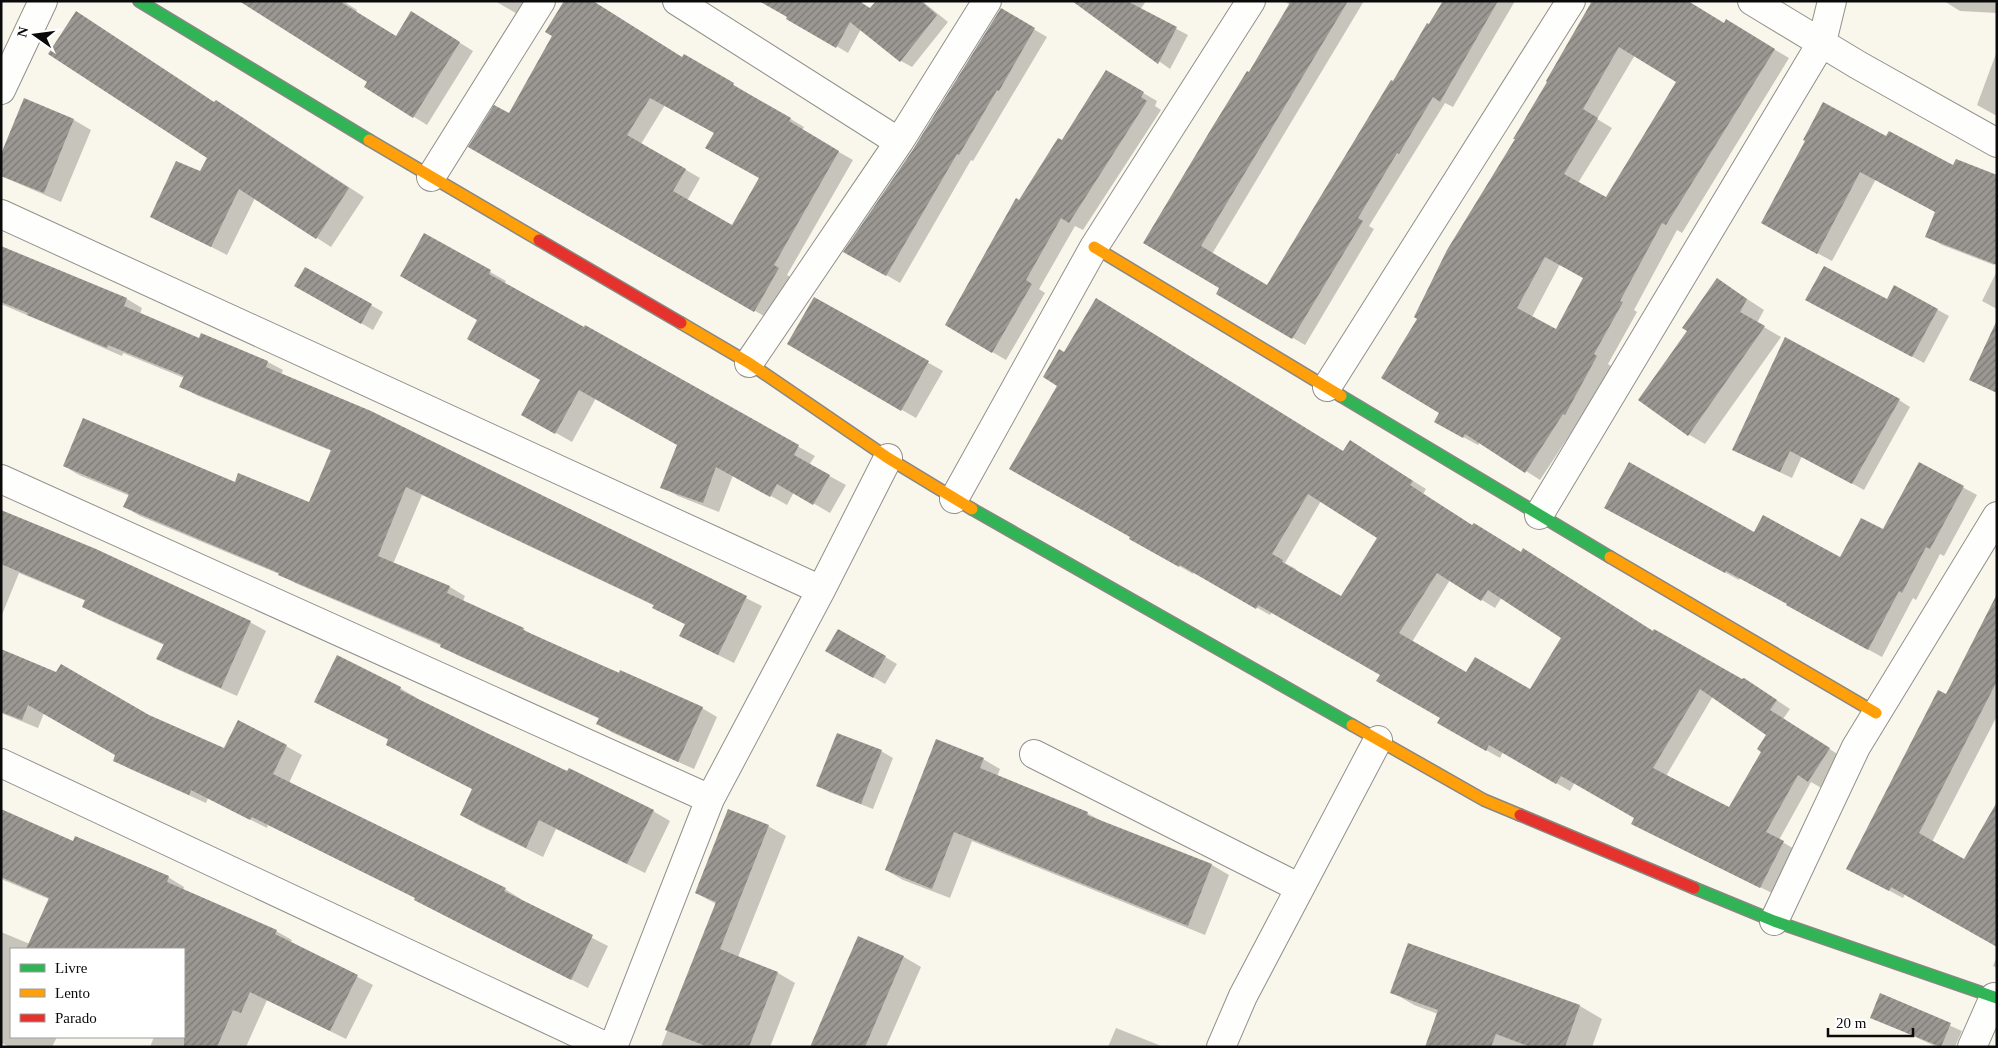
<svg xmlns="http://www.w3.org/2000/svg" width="1998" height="1048" font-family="Georgia,serif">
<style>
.shadow{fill:#0003;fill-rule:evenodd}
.building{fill:url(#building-hatch);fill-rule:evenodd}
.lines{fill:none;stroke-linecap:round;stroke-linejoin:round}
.street-casing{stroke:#92908c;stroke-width:30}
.fast-casing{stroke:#888782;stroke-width:14}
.slow-casing{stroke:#888782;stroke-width:14}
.jam-casing{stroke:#888782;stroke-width:14}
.street{stroke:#fefefc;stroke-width:28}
.fast{stroke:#30b455;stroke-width:11}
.slow{stroke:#ff9f0a;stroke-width:11}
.jam{stroke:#e5322d;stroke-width:11}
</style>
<defs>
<pattern id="building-hatch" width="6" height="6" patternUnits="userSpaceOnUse" patternTransform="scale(1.25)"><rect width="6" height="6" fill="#9b9893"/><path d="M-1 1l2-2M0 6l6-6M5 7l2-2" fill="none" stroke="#7d7a76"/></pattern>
</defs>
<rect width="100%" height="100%" fill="#f9f6ec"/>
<path class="shadow" d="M 241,1 L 343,1 L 357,10 L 356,13 L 396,37 L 425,21 L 473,51 L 427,125 L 366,87 L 369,81 Z
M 495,1 L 528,1 L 519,15 Z
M 761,1 L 871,10 L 878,1 L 922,1 L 948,22 L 912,67 L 901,61 L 861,29 L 848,53 Z
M 1074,1 L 1146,1 L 1140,10 L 1188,35 L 1170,69 Z
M 1284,1 L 1364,1 L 1212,254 L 1267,286 L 1443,1 L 1515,1 L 1453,107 L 1445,103 L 1369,226 L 1374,229 L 1305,345 L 1218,294 L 1221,288 L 1145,242 L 1290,5 Z
M 1594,1 L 1724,24 L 1726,21 L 1789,58 L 1682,233 L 1677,230 L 1634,310 L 1637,312 L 1608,364 L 1611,366 L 1580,423 L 1578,422 L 1540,480 L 1480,442 L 1478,445 L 1450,430 L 1441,412 L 1418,318 ZM 1635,55 L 1678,81 L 1606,198 L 1578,183 L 1612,128 L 1597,119 ZM 1560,264 L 1585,278 L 1556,331 L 1532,317 Z
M 1944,1 L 1997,1 L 1997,13 L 1960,11 Z
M 1001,10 L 1047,37 L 973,161 L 971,160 L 900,283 L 845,251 L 913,151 Z
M 1997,51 L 1997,116 L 1977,105 Z
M 684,55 L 804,127 L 802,131 L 853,160 L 787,275 L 792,278 L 769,319 L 470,147 L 509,115 L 683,58 ZM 665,105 L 715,133 L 761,178 L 733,227 L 687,201 L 700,178 L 641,144 Z
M 1107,72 L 1157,101 L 1155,106 L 1161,110 L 1083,230 L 1075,226 L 1039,289 L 1045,293 L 1006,360 L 946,325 L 1019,201 L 1063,142 Z
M 25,100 L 74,120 L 91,130 L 61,202 L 1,176 Z
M 231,110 L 364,197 L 331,247 L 255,198 L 227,255 L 151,216 L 201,173 Z
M 1887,138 L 1997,259 L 1994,265 L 1942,245 L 1927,236 L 1936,212 L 1876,179 L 1832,261 L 1778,232 Z
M 424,234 L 506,281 L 504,285 L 584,329 L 585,327 L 815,456 L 809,465 L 846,485 L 830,513 L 794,492 L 787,505 L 733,475 L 719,512 L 678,496 L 662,487 L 678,444 L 596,398 L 572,442 L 523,414 L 542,380 L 478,320 Z
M 1,247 L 127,299 L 142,308 L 140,314 L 200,339 L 202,334 L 268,362 L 283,370 L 281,375 L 370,412 L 762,606 L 734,663 L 696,644 L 686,625 L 654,608 L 655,606 L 422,495 L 393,564 L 450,587 L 465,596 L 463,601 L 523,629 L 538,638 L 702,708 L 717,717 L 694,769 L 613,733 L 598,724 L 600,719 L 457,655 L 442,646 L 295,583 L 279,574 L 140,516 L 125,507 L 130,496 L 79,475 L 64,466 L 235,484 L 310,504 L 332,451 L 196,395 L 181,386 L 184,378 L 123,353 L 122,356 L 1,304 Z
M 306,268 L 383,312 L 373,330 L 296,286 Z
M 1997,271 L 1997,309 L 1982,301 Z
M 1718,280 L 1764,310 L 1757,323 L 1781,337 L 1705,444 L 1688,434 L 1689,331 Z
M 814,298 L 943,371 L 916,418 L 788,344 Z
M 1888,301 L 1938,310 L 1949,316 L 1924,363 L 1819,306 Z
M 1899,400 L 1910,407 L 1864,490 L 1802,456 L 1792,478 L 1745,456 Z
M 1364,450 L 1426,489 L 1423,494 L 1473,526 L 1653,632 L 1743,681 L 1757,687 L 1790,709 L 1783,719 L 1842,757 L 1823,789 L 1811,782 L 1779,840 L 1796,850 L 1774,894 L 1646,831 L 1636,818 L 1575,782 L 1570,791 L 1503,752 L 1500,758 L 1439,723 L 1442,717 L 1382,674 L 1272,612 L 1270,615 L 1194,572 L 1193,574 L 1131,538 L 1344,452 ZM 1321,501 L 1379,537 L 1341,598 L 1295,571 L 1296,569 L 1285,563 ZM 1450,580 L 1495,608 L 1502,597 L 1562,637 L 1531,691 L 1467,673 L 1412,642 ZM 1713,696 L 1767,735 L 1762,752 L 1729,808 L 1666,776 Z
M 1920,464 L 1977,495 L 1944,556 L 1940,554 L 1916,600 L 1913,598 L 1882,657 L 1801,613 L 1788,604 L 1740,578 L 1739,580 L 1619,515 L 1755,533 L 1841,559 L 1884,531 Z
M 1,511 L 250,622 L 266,631 L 237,696 L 174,668 L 158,659 L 164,645 L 100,616 L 83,607 L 86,601 L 19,573 L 1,617 Z
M 1997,596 L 1997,716 L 1932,842 L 1964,861 L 1997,946 L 1905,894 L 1903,898 L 1862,876 L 1946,695 Z
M 839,630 L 897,664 L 885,684 L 827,650 Z
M 1,650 L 225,750 L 286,746 L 302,755 L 289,783 L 505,889 L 521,899 L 520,901 L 608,946 L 588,988 L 432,909 L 416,898 L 268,825 L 267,828 L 208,798 L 206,803 L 130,769 L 114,760 L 117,755 L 44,713 L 38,728 L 1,713 Z
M 400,688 L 417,698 L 416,699 L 488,735 L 653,811 L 670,821 L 645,873 L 556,829 L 543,857 L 478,825 L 461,815 L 473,789 L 389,740 L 315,702 Z
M 881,751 L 893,758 L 873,809 L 829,792 L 818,785 Z
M 983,759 L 1000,769 L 997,777 L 1087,813 L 1105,823 L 1212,865 L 1229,875 L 1205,935 L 972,841 L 950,898 L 903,880 L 886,870 Z
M 1,811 L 74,842 L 168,877 L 184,887 L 183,890 L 276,931 L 292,940 L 291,942 L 373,985 L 346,1039 L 267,1000 L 246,1047 L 150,1047 L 154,1037 L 184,1037 L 184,949 L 11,949 L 11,1037 L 57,1037 L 52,1047 L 10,1047 L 1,1043 L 1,932 L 30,944 L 49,899 L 1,879 Z
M 768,826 L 786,836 L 738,957 L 778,973 L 795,983 L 770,1047 L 661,1047 L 716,904 L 696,893 Z
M 1409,944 L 1580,1006 L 1602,1019 L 1592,1047 L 1427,1047 L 1438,1014 L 1414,1005 L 1392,992 Z
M 1997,956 L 1997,968 L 1993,966 Z
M 904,957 L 921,967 L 886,1047 L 812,1047 Z
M 1881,995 L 1962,1031 L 1955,1047 L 1937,1047 L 1872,1017 Z
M 1116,1028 L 1164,1047 L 1108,1047 Z"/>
<path class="building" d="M 239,1 L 339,1 L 396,36 L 411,11 L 460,42 L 413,118 L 364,87 L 367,82 Z
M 564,1 L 593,1 L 682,57 L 684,54 L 734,83 L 733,85 L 791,118 L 789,121 L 839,151 L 774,265 L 779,268 L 754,312 L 468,147 L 494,105 L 509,113 L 552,36 L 545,32 ZM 650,98 L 714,133 L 705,148 L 759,178 L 732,225 L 673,191 L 686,169 L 627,135 Z
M 759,1 L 862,1 L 862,3 L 870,8 L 876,1 L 921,1 L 937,15 L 900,62 L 850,22 L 836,48 L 786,19 L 787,17 Z
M 1072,1 L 1127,1 L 1177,27 L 1158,64 Z
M 1291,1 L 1348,1 L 1201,246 L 1267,285 L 1391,80 L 1393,81 L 1427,23 L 1429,24 L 1443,1 L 1498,1 L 1440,102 L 1433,97 L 1399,154 L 1397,153 L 1358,218 L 1363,221 L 1292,339 L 1216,294 L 1219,288 L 1143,243 L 1213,126 L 1247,71 L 1249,72 Z
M 1592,1 L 1688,1 L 1724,23 L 1726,19 L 1775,49 L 1666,225 L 1662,223 L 1620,301 L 1623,302 L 1594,354 L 1597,356 L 1565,415 L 1563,414 L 1525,473 L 1465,434 L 1463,438 L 1434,422 L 1439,413 L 1381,378 L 1417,319 L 1414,317 L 1447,250 L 1515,139 L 1513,139 L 1547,82 L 1546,81 ZM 1619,47 L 1676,82 L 1606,197 L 1564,174 L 1598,118 L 1583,109 ZM 1545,257 L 1583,278 L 1556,329 L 1517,308 Z
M 1001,8 L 1035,28 L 999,91 L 997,90 L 959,155 L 957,154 L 886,276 L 843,252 L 912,151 Z
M 76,11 L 214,102 L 216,100 L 349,188 L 316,239 L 239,189 L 211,247 L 150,217 L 176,161 L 200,171 L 207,158 L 48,54 Z
M 1106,70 L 1144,92 L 1141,97 L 1147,101 L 1069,223 L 1061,218 L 1026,280 L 1032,284 L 992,353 L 945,325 L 1016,198 L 1019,200 L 1058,138 L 1062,140 Z
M 24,98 L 74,119 L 44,193 L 1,176 L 1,154 Z
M 1823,102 L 1886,136 L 1889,131 L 1953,165 L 1956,159 L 1997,175 L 1997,265 L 1925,237 L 1935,212 L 1860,172 L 1817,254 L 1761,223 L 1805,141 L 1803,140 Z
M 424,233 L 491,270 L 489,274 L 584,327 L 585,325 L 799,445 L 794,455 L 830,475 L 813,505 L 777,484 L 770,497 L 716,467 L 703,503 L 660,488 L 677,445 L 579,390 L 555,434 L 521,415 L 540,380 L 467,339 L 477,320 L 400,276 Z
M 1,246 L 127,298 L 124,306 L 199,338 L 201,333 L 268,361 L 266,367 L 371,411 L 747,596 L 718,655 L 679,636 L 685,624 L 652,608 L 654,605 L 406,487 L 378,556 L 450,586 L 447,593 L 524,628 L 523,630 L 619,673 L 620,670 L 703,707 L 678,762 L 596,724 L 599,718 L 440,647 L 441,644 L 278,575 L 279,573 L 123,507 L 129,494 L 63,466 L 83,418 L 235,482 L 238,473 L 309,502 L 331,450 L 179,387 L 184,376 L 108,345 L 107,348 L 27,315 L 28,313 L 1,302 Z
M 1824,266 L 1887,299 L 1894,285 L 1938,309 L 1912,357 L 1805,300 Z
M 305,267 L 372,304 L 361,324 L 294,286 Z
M 1717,278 L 1747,299 L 1740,312 L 1765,326 L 1688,436 L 1638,400 L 1687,331 L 1682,328 Z
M 814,297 L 929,361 L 901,411 L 787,344 Z
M 1096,298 L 1343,451 L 1350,440 L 1413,481 L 1410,485 L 1472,525 L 1474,523 L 1521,552 L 1523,548 L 1653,631 L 1654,629 L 1742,679 L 1744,678 L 1777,700 L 1770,710 L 1830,748 L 1808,782 L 1798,775 L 1766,832 L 1784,841 L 1760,888 L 1631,824 L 1634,818 L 1561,776 L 1556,784 L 1489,745 L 1486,751 L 1437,723 L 1440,718 L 1376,681 L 1380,675 L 1258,605 L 1256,609 L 1180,565 L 1179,567 L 1129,539 L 1130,537 L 1009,469 L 1057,386 L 1043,377 L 1059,349 L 1064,352 ZM 1308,494 L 1377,538 L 1341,596 L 1282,562 L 1283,560 L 1272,554 ZM 1437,573 L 1481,601 L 1488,590 L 1561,638 L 1530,689 L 1475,657 L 1466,672 L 1399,633 ZM 1700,689 L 1766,735 L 1757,749 L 1761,752 L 1729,807 L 1653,768 Z
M 1997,320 L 1997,393 L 1969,380 Z
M 1785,337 L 1900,399 L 1852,484 L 1790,451 L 1780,472 L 1732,450 Z
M 1629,462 L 1754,532 L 1763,515 L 1840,557 L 1861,518 L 1883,529 L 1919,462 L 1964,486 L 1930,549 L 1926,547 L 1902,593 L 1899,591 L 1868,650 L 1786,605 L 1787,604 L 1726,571 L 1725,573 L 1604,508 Z
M 1,510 L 96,549 L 251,621 L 221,688 L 156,659 L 164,644 L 82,607 L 85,600 L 1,564 Z
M 1997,594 L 1997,681 L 1919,833 L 1964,859 L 1997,802 L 1997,947 L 1891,887 L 1889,891 L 1846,869 L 1938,690 L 1946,694 Z
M 838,629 L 886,656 L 873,678 L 825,651 Z
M 1,649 L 56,672 L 61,664 L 149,715 L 224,748 L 238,720 L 287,745 L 273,774 L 506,888 L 504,891 L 593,935 L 571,980 L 414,900 L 415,898 L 252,817 L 250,820 L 191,790 L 189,795 L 113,761 L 115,755 L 28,705 L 22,720 L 1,712 Z
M 337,655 L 401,687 L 400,690 L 489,734 L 567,771 L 569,768 L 654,810 L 627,864 L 539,820 L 526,848 L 460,815 L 472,789 L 386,745 L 388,739 L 314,702 Z
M 837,733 L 882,750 L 861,804 L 816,786 Z
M 936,739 L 984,758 L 980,768 L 1088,812 L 1087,815 L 1212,864 L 1188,926 L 954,832 L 932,889 L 885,870 Z
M 1,809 L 73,841 L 75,836 L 169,876 L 167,882 L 277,930 L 275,934 L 358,975 L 330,1031 L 250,992 L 241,1013 L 233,1010 L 217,1047 L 184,1047 L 184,949 L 26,949 L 49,898 L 1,877 Z
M 728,809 L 769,825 L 720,949 L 778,972 L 749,1047 L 708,1047 L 665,1030 L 716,902 L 695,893 Z
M 858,936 L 904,956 L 865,1047 L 810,1047 Z
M 1408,943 L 1580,1005 L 1565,1047 L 1531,1047 L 1496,1034 L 1491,1047 L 1425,1047 L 1438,1010 L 1390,993 Z
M 1880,993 L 1951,1023 L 1941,1047 L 1870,1018 Z"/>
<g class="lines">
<g class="street-casing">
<path id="street" d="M 677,1 L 899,142
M 1752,1 L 1858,65 L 1997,143
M 1,90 L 43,1
M 431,177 L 541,1
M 1,214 L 821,590
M 749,363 L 899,142 L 987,1
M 1327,387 L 1571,1
M 1,479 L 710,799
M 954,499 L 1094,247 L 1251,1
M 1539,515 L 1822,42 L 1832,1
M 1034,754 L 1300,888
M 1,763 L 607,1047
M 1774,921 L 1856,747 L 1997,516
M 613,1047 L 710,799 L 821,590 L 888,458
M 1221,1047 L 1243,996 L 1378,740
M 1972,1047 L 1994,997"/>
</g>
<g class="fast-casing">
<path id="fast" d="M 139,1 L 369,140
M 1341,396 L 1610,557
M 972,509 L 1352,725
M 1694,888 L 1774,921 L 1997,998"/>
</g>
<g class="slow-casing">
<path id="slow" d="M 369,140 L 539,240
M 1094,247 L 1341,396
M 681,323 L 749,363 L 888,458 L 972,509
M 1610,557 L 1876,713
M 1352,725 L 1484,800 L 1520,815"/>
</g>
<g class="jam-casing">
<path id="jam" d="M 539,240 L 681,323
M 1520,815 L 1694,888"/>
</g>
<use href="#street" class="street"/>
<use href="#fast" class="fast"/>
<use href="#slow" class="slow"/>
<use href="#jam" class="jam"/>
</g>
<rect width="1998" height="1048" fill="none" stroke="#0a0a0a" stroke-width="5"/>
<rect x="10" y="948" width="175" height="90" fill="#ffffff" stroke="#9d9d9d"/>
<rect x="20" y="964" width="25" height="8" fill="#30b455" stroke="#9d9d9d"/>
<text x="55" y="973" font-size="15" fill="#0a0a0a">Livre</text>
<rect x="20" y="989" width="25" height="8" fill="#ff9f0a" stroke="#9d9d9d"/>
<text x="55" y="998" font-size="15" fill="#0a0a0a">Lento</text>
<rect x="20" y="1014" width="25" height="8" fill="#e5322d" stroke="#9d9d9d"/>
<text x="55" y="1023" font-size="15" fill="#0a0a0a">Parado</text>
<g transform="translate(35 35) rotate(284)" stroke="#ffffff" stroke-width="4" paint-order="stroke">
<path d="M0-4L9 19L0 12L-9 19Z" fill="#0a0a0a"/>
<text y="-8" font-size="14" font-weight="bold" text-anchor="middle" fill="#0a0a0a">N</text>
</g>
<path d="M1828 1028v8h85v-8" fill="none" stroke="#0a0a0a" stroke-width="2.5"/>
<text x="1836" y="1028" font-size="15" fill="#0a0a0a" stroke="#ffffff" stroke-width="4" paint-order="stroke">20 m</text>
</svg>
